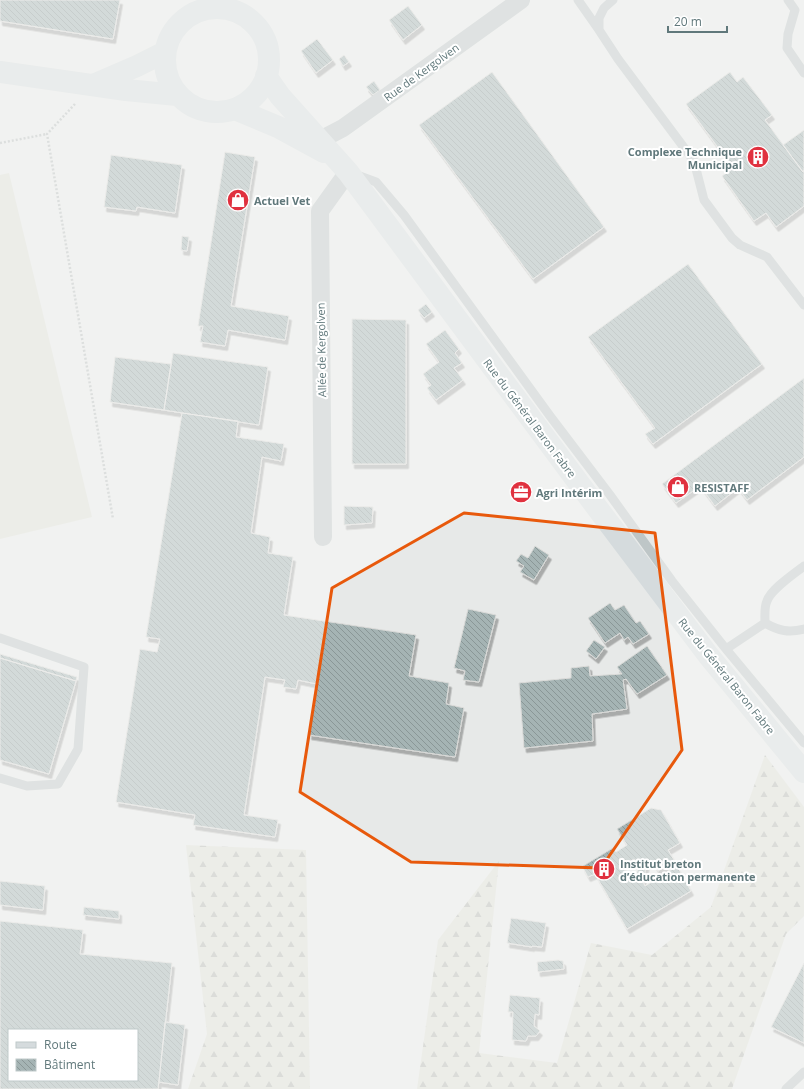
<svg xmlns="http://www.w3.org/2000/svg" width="804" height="1089" font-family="'Open Sans',sans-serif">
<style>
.built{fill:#e7e9e8;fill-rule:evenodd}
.grass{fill:#dcded6}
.forest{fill:url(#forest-firs)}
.building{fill:url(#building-back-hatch);stroke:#dbdbd9;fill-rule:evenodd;filter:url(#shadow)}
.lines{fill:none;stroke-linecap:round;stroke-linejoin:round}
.path{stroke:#b9bebf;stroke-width:2.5;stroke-dasharray:2 2;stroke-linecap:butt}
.service{stroke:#bec6c7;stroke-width:9}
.minor{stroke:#bec6c7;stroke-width:18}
.secondary{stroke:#d5dbdd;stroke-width:22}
.marked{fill:none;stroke:#e8590c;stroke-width:3;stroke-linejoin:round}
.labels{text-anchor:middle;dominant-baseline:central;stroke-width:4;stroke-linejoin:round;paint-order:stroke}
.street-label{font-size:11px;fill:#60787b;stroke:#fff}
.poi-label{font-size:11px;font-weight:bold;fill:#60787b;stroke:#fff;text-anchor:start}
</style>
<defs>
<pattern id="forest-firs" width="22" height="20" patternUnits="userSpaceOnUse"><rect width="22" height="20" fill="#dcded6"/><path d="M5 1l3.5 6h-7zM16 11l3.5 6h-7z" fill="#b6b9b3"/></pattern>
<pattern id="building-back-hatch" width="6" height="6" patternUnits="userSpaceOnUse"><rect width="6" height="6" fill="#a5b4b4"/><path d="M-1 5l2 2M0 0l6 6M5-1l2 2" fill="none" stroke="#8a9797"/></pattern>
<filter id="shadow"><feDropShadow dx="2.5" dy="4.5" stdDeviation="0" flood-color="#0004"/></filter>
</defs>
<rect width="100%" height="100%" fill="#f9f9f7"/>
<path class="built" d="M 0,0 L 804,0 L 804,1089 L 0,1089 ZM 9,1030 L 137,1030 L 137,1080 L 9,1080 Z"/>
<path class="grass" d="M 9,173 L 92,517 L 0,539 L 0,175 Z"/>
<path class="forest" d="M 765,755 L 804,807 L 804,916 L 786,934 L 732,1089 L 417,1089 L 438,940 L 499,861 L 479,1053 L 557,1063 L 591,943 L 652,955 L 711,907 Z
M 186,845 L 306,850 L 310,1089 L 188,1089 L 207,1034 Z"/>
<path class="building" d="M 0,0 L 120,0 L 113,39 L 0,21 Z
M 408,6 L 422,25 L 403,40 L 389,20 Z
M 317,39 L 333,60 L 316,73 L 301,51 Z
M 344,55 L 349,62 L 343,66 L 339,59 Z
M 492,72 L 604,227 L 533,279 L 419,125 Z
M 730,72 L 737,82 L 743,77 L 772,115 L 765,120 L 803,172 L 804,170 L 804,206 L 776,227 L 766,213 L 754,221 L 722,176 L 733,168 L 686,104 Z
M 374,81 L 380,90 L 373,95 L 366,87 Z
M 804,130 L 804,170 L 803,172 L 783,145 Z
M 225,152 L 255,157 L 231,306 L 289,316 L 285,340 L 228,330 L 225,346 L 200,342 L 203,326 L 198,326 Z
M 111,155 L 182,165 L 175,213 L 137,207 L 136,211 L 104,207 Z
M 182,236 L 189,237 L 187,251 L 181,250 Z
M 688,264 L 762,364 L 653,444 L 645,434 L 655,428 L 588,337 Z
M 426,304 L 432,312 L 424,318 L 418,310 Z
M 352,319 L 406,320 L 406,464 L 352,464 Z
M 445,330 L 459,349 L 455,353 L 462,363 L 454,368 L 463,380 L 436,400 L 427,388 L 431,385 L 423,374 L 439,362 L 426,344 Z
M 173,353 L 268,367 L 259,425 L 164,410 Z
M 115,357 L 171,364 L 164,410 L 110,402 Z
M 804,378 L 804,457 L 747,500 L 738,488 L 715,506 L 700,486 L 676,503 L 662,484 Z
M 182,413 L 238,421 L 236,437 L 284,444 L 281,461 L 262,457 L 251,533 L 270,537 L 268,553 L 293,557 L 284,615 L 416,635 L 409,676 L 449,683 L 446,704 L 464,708 L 455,757 L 309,735 L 317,684 L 298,680 L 296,689 L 283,687 L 285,680 L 265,677 L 244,815 L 278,820 L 275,837 L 193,825 L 195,815 L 116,802 L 140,649 L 157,652 L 160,639 L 146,637 Z
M 344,506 L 373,507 L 372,523 L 344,525 Z
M 535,546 L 549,555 L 534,580 L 520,572 L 524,566 L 516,561 L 521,554 L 528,558 Z
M 610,603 L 615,610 L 624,605 L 636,623 L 640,621 L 649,634 L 633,644 L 628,637 L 624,640 L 620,633 L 605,643 L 588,618 Z
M 468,609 L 496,615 L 479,682 L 463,680 L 465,671 L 454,668 Z
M 594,640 L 605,647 L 596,659 L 586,651 Z
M 647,646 L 667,675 L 637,694 L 626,679 L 623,680 L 627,709 L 592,714 L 593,741 L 524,748 L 519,683 L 571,678 L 571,668 L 589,666 L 590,676 L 622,674 L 617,667 Z
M 0,654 L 77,677 L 76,681 L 0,658 Z
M 0,658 L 76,681 L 49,774 L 0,760 Z
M 651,808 L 661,810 L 680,843 L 668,850 L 674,860 L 658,871 L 651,860 L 647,862 L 643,882 L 645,886 L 677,866 L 691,891 L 627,929 L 595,874 L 588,877 L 583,868 L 583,866 L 613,848 L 616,852 L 627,845 L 617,829 ZM 634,859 L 639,865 L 635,879 L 632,882 L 622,866 Z
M 0,881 L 45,886 L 43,910 L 0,905 Z
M 84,907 L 119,911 L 119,919 L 83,915 Z
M 511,918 L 546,923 L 542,947 L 532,946 L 532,947 L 507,943 Z
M 0,921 L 83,930 L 80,954 L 172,963 L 158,1089 L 0,1089 ZM 9,1030 L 137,1030 L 137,1080 L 9,1080 Z
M 558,960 L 563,961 L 564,969 L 538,972 L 537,962 Z
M 804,963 L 804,1043 L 771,1027 Z
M 510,995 L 540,998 L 539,1015 L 535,1014 L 534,1026 L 540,1031 L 536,1036 L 528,1036 L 526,1041 L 512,1040 L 513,1012 L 508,1012 Z
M 165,1022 L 185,1025 L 178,1085 L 159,1082 Z"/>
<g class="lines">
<path class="path" d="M 75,104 L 47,134 L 113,519
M 0,143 L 47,134"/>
<path class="service" d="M 578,0 L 599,30
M 613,0 L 604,8 L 599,18 L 599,30 L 618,59 L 694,161 L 704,200 L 732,238 L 740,245 L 767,257 L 804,305
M 788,0 L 795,10 L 788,34 L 787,48 L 804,73
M 357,175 L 376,182 L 404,215 L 550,416 L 610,495 L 672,581 L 726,649 L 804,743
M 765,623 C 765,616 764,607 767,601 C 771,589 794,574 804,566
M 765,623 C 779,631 789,633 804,629
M 0,638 L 84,667 L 78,749 L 58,784 L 27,786 L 0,778
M 726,649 L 765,623
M 786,1089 L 804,1072"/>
<path class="minor" d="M 320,140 L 343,128 L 521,0
M 323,537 L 320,211 L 348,172"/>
<path class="secondary" d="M165 60a52 52 0 1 1 104 0a52 52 0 1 1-104 0Z
M 0,72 L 126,90 L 177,95
M 266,76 L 280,96 L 348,172 L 592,501 L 708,655 L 804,772
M 93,85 L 137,66 L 165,52
M 235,109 L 278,127 L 324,152"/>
</g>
<path d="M0 0H804V1089H0ZM 464,513 L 655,533 L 682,750 L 601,868 L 411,862 L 300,792 L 332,588 Z" fill="#f9f9f7" fill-opacity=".55" fill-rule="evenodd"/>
<path class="marked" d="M 464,513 L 655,533 L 682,750 L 601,868 L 411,862 L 300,792 L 332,588 Z"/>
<defs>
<g id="building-disc" transform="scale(1.15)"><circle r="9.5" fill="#e0313f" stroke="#fff"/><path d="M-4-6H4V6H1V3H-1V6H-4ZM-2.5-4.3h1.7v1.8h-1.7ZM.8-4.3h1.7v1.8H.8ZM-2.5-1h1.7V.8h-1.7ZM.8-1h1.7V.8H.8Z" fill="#fff"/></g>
<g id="shop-disc" transform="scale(1.15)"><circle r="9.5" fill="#e0313f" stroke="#fff"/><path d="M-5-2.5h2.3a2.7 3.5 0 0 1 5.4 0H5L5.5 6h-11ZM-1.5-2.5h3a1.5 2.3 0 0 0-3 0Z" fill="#fff"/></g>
<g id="office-disc" transform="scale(1.15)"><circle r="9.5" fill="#e0313f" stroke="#fff"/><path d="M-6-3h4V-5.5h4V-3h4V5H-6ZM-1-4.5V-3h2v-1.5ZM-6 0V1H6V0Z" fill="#fff"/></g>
</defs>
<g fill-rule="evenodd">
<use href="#building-disc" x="758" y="157"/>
<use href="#shop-disc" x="238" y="200"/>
<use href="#shop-disc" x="678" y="487"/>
<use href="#office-disc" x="521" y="492"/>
<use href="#building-disc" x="604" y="869"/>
</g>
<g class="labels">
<g class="street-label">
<text transform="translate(421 72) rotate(-36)">Rue de Kergolven</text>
<text transform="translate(321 350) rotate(-91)">Allée de Kergolven</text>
<text transform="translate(530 418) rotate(53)">Rue du Général Baron Fabre</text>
<text transform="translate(727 676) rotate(51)">Rue du Général Baron Fabre</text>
</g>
<g class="poi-label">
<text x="742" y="151" text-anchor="end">Complexe Technique<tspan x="742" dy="13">Municipal</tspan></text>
<text x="254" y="200">Actuel Vet</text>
<text x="694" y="487">RESISTAFF</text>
<text x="536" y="492">Agri Intérim</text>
<text x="620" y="863">Institut breton<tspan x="620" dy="13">d’éducation permanente</tspan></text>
</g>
</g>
<rect x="8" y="1029" width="130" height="52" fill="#ffffff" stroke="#bfc9ca"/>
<rect x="16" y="1042" width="20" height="6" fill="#d5dbdd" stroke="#bfc9ca"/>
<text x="44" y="1049" font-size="12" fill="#60787b">Route</text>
<rect x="16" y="1059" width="20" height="12" fill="url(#building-back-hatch)" stroke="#bfc9ca"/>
<text x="44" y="1069" font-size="12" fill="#60787b">Bâtiment</text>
<path d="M668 26v6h59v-6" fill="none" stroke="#60787b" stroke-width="2"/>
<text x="674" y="26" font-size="12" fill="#60787b" stroke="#ffffff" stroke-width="3" paint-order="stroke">20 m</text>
</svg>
